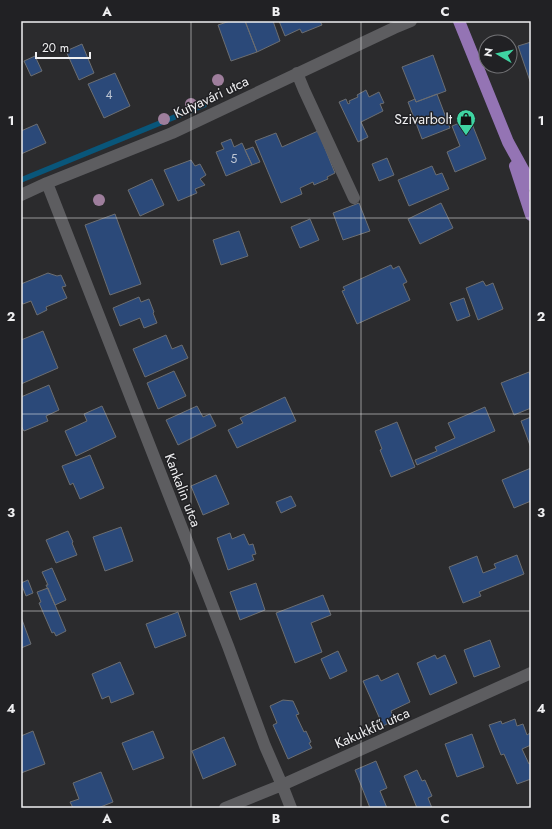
<svg xmlns="http://www.w3.org/2000/svg" width="552" height="829" font-family="Jost,sans-serif">
<style>
.lines{fill:none;stroke-linecap:round;stroke-linejoin:round}
.stream{stroke:#09567a;stroke-width:5.5}
.building{fill:#2b4979;stroke:#6c6e71}
.minor{stroke:#5d5d60;stroke-width:12}
.major{stroke:#9474b4;stroke-width:12}
.tree{fill:#9e7e9c}
.grid{fill:none;stroke:#efeff1;stroke-width:1;stroke-opacity:0.55}
.labels{text-anchor:middle;dominant-baseline:central;stroke-width:3;stroke-linejoin:round;paint-order:stroke}
.number-label{font-size:12px;fill:#bec6d3}
.street-label{font-size:14px;fill:#efeff1;stroke:#212124}
.poi-label{font-size:14px;fill:#efeff1;stroke:#212124;text-anchor:end}
.neatline{fill:none;stroke:#efeff1;stroke-width:1.5}
.grid-label{font-size:13px;text-anchor:middle;font-weight:bold;fill:#efeff1}
</style>
<rect width="100%" height="100%" fill="#2b2b2d"/>
<g class="lines">
<path class="stream" d="M 21,180 L 204,105"/>
</g>
<path class="building" d="M 230,21 L 245,21 L 257,52 L 231,61 L 218,25 Z
M 245,21 L 273,21 L 280,41 L 257,52 Z
M 279,21 L 320,21 L 322,25 L 302,33 L 300,29 L 285,36 Z
M 531,42 L 531,84 L 518,46 Z
M 82,44 L 94,73 L 79,80 L 66,51 Z
M 433,55 L 446,91 L 416,102 L 402,67 Z
M 35,56 L 42,71 L 31,76 L 24,61 Z
M 115,73 L 130,106 L 104,118 L 88,84 Z
M 366,90 L 369,97 L 379,92 L 384,103 L 380,104 L 383,111 L 361,122 L 368,137 L 358,142 L 339,102 L 346,99 L 348,104 L 350,103 L 349,101 L 358,97 L 357,95 Z
M 437,94 L 450,128 L 422,139 L 408,102 L 415,99 L 416,102 Z
M 470,119 L 486,159 L 455,172 L 447,152 L 460,146 L 452,126 Z
M 37,124 L 46,143 L 21,154 L 21,131 Z
M 318,131 L 335,173 L 327,177 L 328,179 L 314,185 L 313,182 L 300,188 L 302,194 L 281,203 L 255,141 L 276,133 L 282,147 Z
M 231,139 L 234,147 L 242,143 L 252,165 L 226,176 L 216,152 L 224,149 L 221,143 Z
M 253,147 L 260,162 L 252,165 L 245,150 Z
M 387,158 L 394,175 L 379,181 L 372,164 Z
M 191,160 L 195,166 L 200,164 L 206,175 L 200,179 L 205,185 L 195,189 L 197,193 L 178,201 L 164,170 Z
M 432,166 L 436,175 L 442,173 L 449,189 L 409,206 L 398,180 Z
M 152,179 L 164,205 L 140,216 L 128,190 Z
M 359,203 L 370,231 L 343,240 L 333,213 Z
M 441,203 L 453,228 L 420,244 L 408,219 Z
M 115,214 L 141,284 L 110,295 L 85,225 Z
M 310,219 L 319,240 L 300,248 L 291,227 Z
M 239,231 L 248,256 L 221,265 L 213,240 Z
M 391,265 L 393,269 L 399,266 L 407,282 L 403,284 L 410,300 L 357,324 L 342,291 L 345,290 L 343,287 Z
M 48,273 L 57,276 L 61,275 L 66,286 L 62,287 L 67,298 L 46,307 L 47,310 L 37,315 L 31,301 L 23,304 L 21,301 L 21,284 Z
M 483,281 L 486,286 L 493,283 L 503,309 L 478,320 L 466,288 Z
M 139,297 L 141,302 L 149,299 L 154,312 L 153,313 L 157,323 L 144,328 L 140,318 L 120,326 L 113,308 Z
M 464,298 L 470,316 L 457,321 L 450,303 Z
M 43,331 L 58,368 L 21,384 L 21,340 Z
M 166,335 L 172,349 L 182,345 L 188,358 L 145,377 L 133,349 Z
M 174,371 L 186,396 L 158,409 L 147,383 Z
M 529,372 L 531,377 L 531,408 L 514,415 L 501,383 Z
M 49,385 L 59,410 L 46,416 L 48,421 L 24,431 L 21,426 L 21,397 Z
M 285,397 L 296,421 L 237,448 L 228,430 L 243,423 L 240,418 Z
M 102,406 L 116,437 L 76,456 L 65,431 L 87,421 L 84,414 Z
M 197,406 L 203,417 L 210,414 L 216,426 L 178,445 L 166,420 Z
M 485,407 L 495,431 L 417,465 L 415,460 L 437,451 L 435,447 L 455,438 L 448,423 Z
M 531,417 L 531,448 L 521,421 Z
M 397,422 L 415,467 L 391,477 L 380,450 L 382,449 L 375,431 Z
M 90,455 L 104,488 L 80,499 L 73,483 L 70,485 L 62,466 Z
M 531,468 L 531,501 L 514,508 L 502,480 Z
M 216,475 L 229,504 L 203,515 L 191,486 Z
M 291,496 L 296,506 L 281,513 L 276,502 Z
M 121,527 L 133,561 L 105,571 L 93,537 Z
M 68,531 L 73,542 L 72,543 L 77,555 L 56,563 L 46,540 Z
M 230,533 L 232,539 L 244,534 L 249,545 L 253,544 L 256,554 L 252,555 L 254,560 L 228,570 L 217,538 Z
M 517,555 L 524,574 L 479,592 L 481,596 L 463,603 L 449,567 L 477,556 L 483,573 L 496,568 L 494,564 Z
M 52,568 L 66,600 L 55,605 L 46,585 L 48,585 L 42,572 Z
M 28,580 L 33,593 L 26,596 L 21,583 Z
M 256,583 L 265,610 L 240,620 L 230,592 Z
M 48,588 L 66,631 L 56,636 L 54,632 L 52,633 L 39,603 L 41,602 L 37,592 Z
M 323,595 L 331,615 L 311,623 L 322,652 L 295,663 L 276,613 Z
M 178,612 L 186,636 L 155,648 L 146,624 Z
M 21,617 L 31,644 L 21,648 Z
M 490,640 L 500,667 L 474,677 L 464,650 Z
M 338,651 L 347,671 L 330,679 L 321,659 Z
M 435,655 L 437,659 L 445,655 L 457,683 L 430,695 L 417,663 Z
M 120,662 L 134,694 L 111,703 L 109,696 L 102,699 L 92,674 Z
M 398,673 L 410,702 L 391,711 L 395,720 L 383,726 L 363,681 L 378,675 L 381,681 Z
M 283,700 L 293,701 L 299,714 L 296,715 L 304,732 L 306,731 L 311,742 L 309,743 L 312,748 L 288,759 L 273,725 L 277,723 L 270,706 Z
M 515,719 L 517,726 L 523,724 L 527,735 L 530,733 L 531,736 L 531,745 L 522,749 L 529,764 L 531,763 L 531,779 L 517,784 L 504,754 L 501,755 L 489,725 L 501,721 L 502,724 Z
M 33,731 L 45,764 L 21,773 L 21,736 Z
M 153,731 L 164,758 L 133,770 L 122,743 Z
M 472,734 L 484,767 L 457,777 L 445,744 Z
M 224,737 L 236,765 L 203,779 L 192,751 Z
M 376,761 L 387,788 L 380,791 L 387,808 L 370,808 L 355,770 Z
M 417,770 L 422,781 L 425,780 L 432,796 L 428,798 L 432,808 L 417,808 L 404,776 Z
M 101,772 L 113,802 L 98,808 L 73,808 L 70,802 L 79,799 L 73,783 Z"/>
<g class="lines">
<path class="minor" d="M 297,73 L 304,90 L 354,198
M 47,183 L 228,646 L 265,746 L 282,785 L 291,808
M 21,195 L 47,183 L 172,133 L 394,28 L 411,21
M 225,808 L 282,785 L 531,673"/>
<path class="major" d="M 459,21 L 508,142 L 531,184
M 515,166 L 531,215"/>
</g>
<g class="tree">
<circle cx="218" cy="80" r="6"/>
<circle cx="191" cy="104" r="6"/>
<circle cx="164" cy="119" r="6"/>
<circle cx="99" cy="200" r="6"/>
</g>
<path class="grid" d="M 191,21 L 191,808M 361,21 L 361,808M 21,218 L 531,218M 21,414 L 531,414M 21,611 L 531,611"/>
<defs>
<g id="shop-pin" transform="scale(1)"><path d="M0 17L-7.5 6A9.5 9.5 0 1 1 7.5 6Z" fill="#3fd4a2" stroke="#212124"/><path d="M-5-2.5h2.3a2.7 3.5 0 0 1 5.4 0H5L5.5 6h-11ZM-1.5-2.5h3a1.5 2.3 0 0 0-3 0Z" fill="#111"/></g>
</defs>
<g fill-rule="evenodd">
<use href="#shop-pin" x="466" y="119"/>
</g>
<g class="labels">
<g class="number-label">
<text x="109" y="95">4</text>
<text x="234" y="159">5</text>
</g>
<g class="street-label">
<text transform="translate(211 97) rotate(-25)">Kutyavári utca</text>
<text transform="translate(183 490) rotate(69)">Kankalin utca</text>
<text transform="translate(372 728) rotate(-24)">Kakukkfű utca</text>
</g>
<g class="poi-label">
<text x="452" y="119">Szivarbolt</text>
</g>
</g>
<rect width="552" height="829" fill="none" stroke="#212124" stroke-width="44"/>
<g transform="translate(498 54) rotate(279)"><circle r="19" fill="#212124" stroke="#737376"/>
<path d="M0-3L7 15L0 10L-7 15Z" fill="#3fd4a2"/>
<text y="-6" font-size="11" font-weight="bold" text-anchor="middle" fill="#efeff1">N</text>
</g>
<path d="M36 52v6h54v-6" fill="none" stroke="#efeff1" stroke-width="2"/>
<text x="42" y="52" font-size="12" fill="#efeff1" stroke="#212124" stroke-width="3" paint-order="stroke">20 m</text>
<rect x="22" y="22" width="508" height="785" class="neatline"/>
<g class="grid-label">
<text x="107" y="16">A</text>
<text x="276" y="16">B</text>
<text x="445" y="16">C</text>
<text x="11" y="125">1</text>
<text x="541" y="125">1</text>
<text x="11" y="321">2</text>
<text x="541" y="321">2</text>
<text x="11" y="517">3</text>
<text x="541" y="517">3</text>
<text x="11" y="713">4</text>
<text x="541" y="713">4</text>
<text x="107" y="823">A</text>
<text x="276" y="823">B</text>
<text x="445" y="823">C</text>
</g>
</svg>
